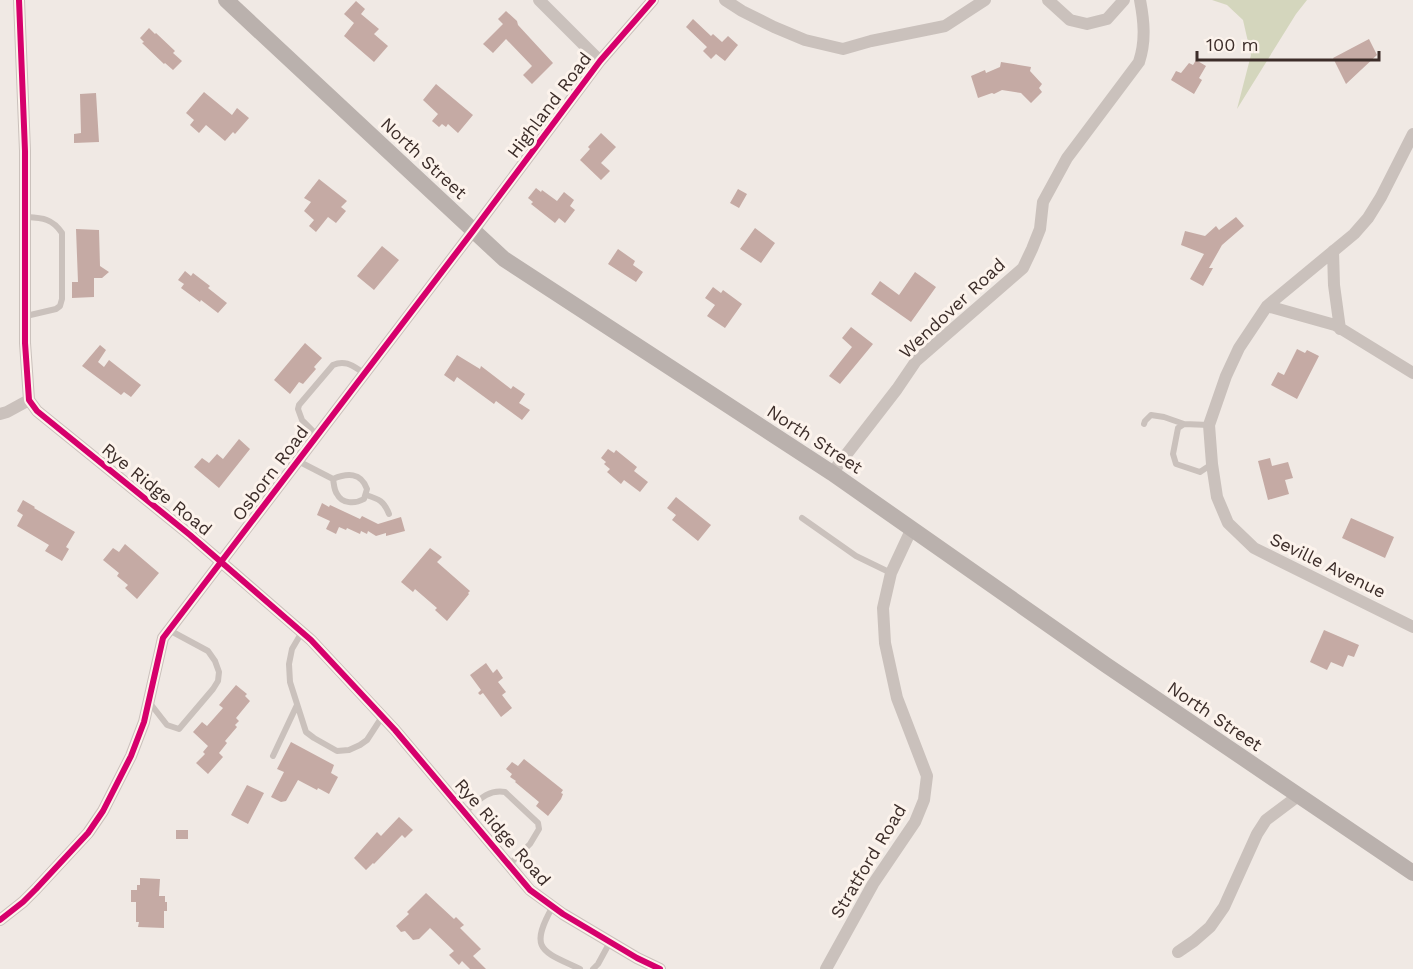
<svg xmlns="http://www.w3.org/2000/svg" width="1413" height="969" font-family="'Work Sans',sans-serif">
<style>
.green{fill:#d4d6bd}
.building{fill:#c5aaa4}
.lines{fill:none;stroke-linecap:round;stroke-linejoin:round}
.lane{stroke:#cac1bc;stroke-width:6}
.street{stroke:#cac1bc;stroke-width:12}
.secondary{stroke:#bab1ad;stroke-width:16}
.cycleway-casing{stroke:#fcf3ec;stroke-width:10}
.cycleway{stroke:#d6006c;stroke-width:6}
.labels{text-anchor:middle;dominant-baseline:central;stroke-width:6;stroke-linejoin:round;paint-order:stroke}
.street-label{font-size:18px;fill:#3c2d29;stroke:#fcf3ec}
</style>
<rect width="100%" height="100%" fill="#f0e9e4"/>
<path class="green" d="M 1212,0 L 1307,0 L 1296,14 L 1237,109 L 1251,55 L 1243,20 L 1227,5 Z"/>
<path class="building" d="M 356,1 L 365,9 L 361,14 L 379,29 L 374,34 L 388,46 L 374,62 L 344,36 L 354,23 L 344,14 Z
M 506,11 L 517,21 L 518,25 L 553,63 L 532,84 L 523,75 L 532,66 L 506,39 L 493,53 L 483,44 L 503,24 L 498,19 Z
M 693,19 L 711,36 L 713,34 L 722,42 L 728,36 L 738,45 L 725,61 L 716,54 L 711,59 L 703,51 L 707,47 L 686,27 Z
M 149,28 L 155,34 L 156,33 L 175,51 L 173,53 L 182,61 L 173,70 L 165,63 L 164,64 L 142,43 L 144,42 L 140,38 Z
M 1369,39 L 1377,55 L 1346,84 L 1333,58 Z
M 1196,60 L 1206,66 L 1199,78 L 1202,80 L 1194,94 L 1171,80 L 1176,71 L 1181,73 L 1189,63 L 1193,65 Z
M 1001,62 L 1031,67 L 1030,71 L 1042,84 L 1039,88 L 1042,92 L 1031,103 L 1021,93 L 1002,90 L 994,94 L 992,93 L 978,98 L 971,76 L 985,70 L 986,73 L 1000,67 Z
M 436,84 L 473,115 L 458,133 L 448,124 L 446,127 L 442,124 L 439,127 L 432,121 L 438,114 L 423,100 Z
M 204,92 L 232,115 L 237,108 L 249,118 L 235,134 L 233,132 L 225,141 L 206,125 L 199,133 L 190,125 L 194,120 L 186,113 Z
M 96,93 L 99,142 L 74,143 L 74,134 L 81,133 L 80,94 Z
M 601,133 L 616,147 L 601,163 L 610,171 L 601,180 L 580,160 L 590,149 L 588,147 Z
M 319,179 L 347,201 L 341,207 L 346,211 L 336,223 L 328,217 L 316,232 L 309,226 L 314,220 L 304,211 L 311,202 L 304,198 Z
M 536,188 L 541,192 L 542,190 L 557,201 L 564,192 L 574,200 L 570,206 L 575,210 L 565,223 L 559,218 L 555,223 L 531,204 L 533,202 L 528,198 Z
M 738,189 L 747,194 L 739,208 L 730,203 Z
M 1236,217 L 1244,226 L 1222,245 L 1209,268 L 1213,268 L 1203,286 L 1190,279 L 1204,254 L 1181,245 L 1185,231 L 1205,236 L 1216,226 L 1219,230 Z
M 755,228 L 775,243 L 761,263 L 740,249 Z
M 76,229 L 99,230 L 100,266 L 109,272 L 102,278 L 94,278 L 94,297 L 72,298 L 72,282 L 78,282 Z
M 382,246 L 399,260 L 374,290 L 357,276 Z
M 618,249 L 635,261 L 633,265 L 643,272 L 636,282 L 608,264 Z
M 185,271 L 191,276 L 193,273 L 210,286 L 208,288 L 227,303 L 218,313 L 201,300 L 200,302 L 181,288 L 184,284 L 178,280 Z
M 915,272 L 936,287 L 911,322 L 871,294 L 880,281 L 899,295 Z
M 713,287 L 721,293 L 723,290 L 742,304 L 725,328 L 707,316 L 715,305 L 705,298 Z
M 851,327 L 873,344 L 840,384 L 829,376 L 852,347 L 842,338 Z
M 305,343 L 322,358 L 314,367 L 316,369 L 303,384 L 299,382 L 290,394 L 274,380 Z
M 100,345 L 106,350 L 98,362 L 104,367 L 109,360 L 141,385 L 131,397 L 124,392 L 121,395 L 82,366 Z
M 1297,349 L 1305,353 L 1307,350 L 1319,356 L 1297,399 L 1271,385 L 1278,372 L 1284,375 Z
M 457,355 L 480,369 L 481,366 L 511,389 L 513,386 L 525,394 L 519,403 L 530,410 L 522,420 L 496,401 L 494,404 L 457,377 L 454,382 L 444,375 Z
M 239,439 L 250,449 L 219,488 L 194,467 L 202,458 L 209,463 L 217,454 L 223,459 Z
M 608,449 L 614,453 L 616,450 L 637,467 L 634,471 L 648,482 L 640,492 L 624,480 L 621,484 L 607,472 L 610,469 L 604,464 L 606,462 L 601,458 Z
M 1270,458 L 1272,466 L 1288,462 L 1293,478 L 1285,480 L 1289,494 L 1268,500 L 1258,461 Z
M 676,497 L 711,525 L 698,541 L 672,520 L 676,515 L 667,508 Z
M 23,500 L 35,507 L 34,508 L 75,532 L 66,547 L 69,549 L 62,561 L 45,551 L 49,545 L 17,526 L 23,515 L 17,511 Z
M 322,503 L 329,507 L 330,505 L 360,519 L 362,516 L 378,524 L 401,517 L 405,531 L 386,536 L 386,533 L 376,536 L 368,531 L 367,534 L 361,531 L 360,534 L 347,528 L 346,530 L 339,527 L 336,534 L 326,529 L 330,521 L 317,515 Z
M 1351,518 L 1394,537 L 1385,558 L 1342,538 Z
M 125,544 L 159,573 L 137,599 L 125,588 L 128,585 L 117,576 L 119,573 L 103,560 L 113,548 L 119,552 Z
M 430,548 L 442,557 L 437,562 L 470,591 L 468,593 L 469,594 L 447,621 L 435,610 L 437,608 L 415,589 L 413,592 L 401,582 Z
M 1324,630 L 1359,645 L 1354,657 L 1348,655 L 1343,667 L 1331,662 L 1327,670 L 1310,662 Z
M 486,663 L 493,673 L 497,669 L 503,678 L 498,682 L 506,692 L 502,695 L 512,708 L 501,717 L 483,693 L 480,695 L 478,693 L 481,690 L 470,675 Z
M 236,685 L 247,694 L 245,696 L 250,701 L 236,718 L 239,721 L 235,725 L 237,727 L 225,741 L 227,743 L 219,753 L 223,757 L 208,774 L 196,763 L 205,754 L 203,752 L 208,746 L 193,732 L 202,722 L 207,726 L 223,708 L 219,705 Z
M 291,742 L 334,765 L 331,773 L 338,777 L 329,794 L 318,788 L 317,790 L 298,780 L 286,801 L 281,802 L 271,797 L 284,772 L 277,769 Z
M 524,759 L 563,790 L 561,793 L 563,794 L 561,799 L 548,816 L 536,806 L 539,802 L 515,782 L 516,781 L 510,777 L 512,774 L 506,769 L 512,762 L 518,766 Z
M 247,785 L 264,793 L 248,824 L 231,815 Z
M 399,817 L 413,830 L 405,838 L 402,835 L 374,864 L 373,863 L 366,870 L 354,858 L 377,832 L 381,836 Z
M 176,830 L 188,830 L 188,839 L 176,839 Z
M 140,878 L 160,879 L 159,896 L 165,896 L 165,902 L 167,902 L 167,911 L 164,911 L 164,928 L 138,927 L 139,922 L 136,922 L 136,902 L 131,902 L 131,890 L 137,890 L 137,885 L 140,885 Z
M 426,893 L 454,919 L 456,917 L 464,925 L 460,928 L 481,949 L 473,956 L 486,969 L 470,969 L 462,961 L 459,965 L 449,955 L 454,951 L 430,928 L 419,939 L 413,940 L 405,931 L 401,932 L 396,926 L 409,914 L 407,912 Z"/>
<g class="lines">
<path class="lane" d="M 25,217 C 42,218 52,218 62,233 L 62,299 L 60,306 L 56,309 L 26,316
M 1144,424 L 1145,421 L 1151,415 L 1164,417 L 1184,424
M 1209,425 L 1184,424 L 1178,428 L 1173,454 L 1176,464 L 1200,472 L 1212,464
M 317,435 L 302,420 L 298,409 L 299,405 L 333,365 C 346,359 354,367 364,373
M 298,461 L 333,479 C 334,484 334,490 337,494 C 342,504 355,504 364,499 L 367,489 C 361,472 347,473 333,479
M 366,495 C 379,499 384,501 389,514
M 802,518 L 856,556 L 891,573
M 302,632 L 292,649 L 289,664 L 290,682 L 306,732 L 314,738 L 337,751 L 349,750 L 360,745 L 367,740 L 382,717
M 149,702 L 167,725 L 179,729 L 213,689 L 218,681 L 219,672 L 215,661 L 208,651 L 169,630
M 273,756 L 297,705
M 465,812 C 477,802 487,789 505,792 L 538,823 L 539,829 L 530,844 L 509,865
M 553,906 C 528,950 542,951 580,969
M 593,969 L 598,964 L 610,942"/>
<path class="street" d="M 19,0 L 25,151 L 25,343 L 29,400 L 37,411 L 190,535 L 311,640 L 395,730 L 530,890 L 563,914 L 637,958 L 660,969
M 539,0 L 600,61
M 725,0 L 742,11 L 774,27 L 805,40 L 843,49 L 871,41 L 945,26 L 985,0
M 1048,0 L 1070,20 L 1087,24 L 1107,19 L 1124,0
M 1413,134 L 1381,197 L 1368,218 L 1354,234 L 1267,306 L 1239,348 L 1226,376 L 1209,425 L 1212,464 L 1217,497 L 1228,523 L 1254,548 L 1413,627
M 1333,251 L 1334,285 L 1340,329
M 1267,306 L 1335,325 L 1413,373
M 0,414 L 7,412 L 29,400
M 832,473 L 897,389 L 916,361 L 1023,268 L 1032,249 L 1040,229 L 1043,202 L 1067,158 L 1139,62 C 1146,41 1144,21 1140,0
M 0,920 L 23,902 L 36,889 L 88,833 L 103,811 L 131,756 L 144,722 L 163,638 L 473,231 L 600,61 L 653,0
M 1178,952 L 1194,941 L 1210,927 L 1224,907 L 1257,834 L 1266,820 L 1298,796
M 826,969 L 873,884 L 915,822 L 924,800 L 927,776 L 897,698 L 885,643 L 883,608 L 891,573 L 912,528"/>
<path class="secondary" d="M 226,0 L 504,259 L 832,473 L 1106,665 L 1413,873"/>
<g class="cycleway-casing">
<path id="cycleway" d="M 19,0 L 25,151 L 25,343 L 29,400 L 37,411 L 190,535 L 311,640 L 395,730 L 530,890 L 563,914 L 637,958 L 660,969
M 0,920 L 23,902 L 36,889 L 88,833 L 103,811 L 131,756 L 144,722 L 163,638 L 473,231 L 600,61 L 653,0"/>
</g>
<use href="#cycleway" class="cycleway"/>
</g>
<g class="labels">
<g class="street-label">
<text transform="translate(549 105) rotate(-53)">Highland Road</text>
<text transform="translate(424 158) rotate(43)">North Street</text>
<text transform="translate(952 308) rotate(-43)">Wendover Road</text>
<text transform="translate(815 439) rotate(33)">North Street</text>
<text transform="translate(270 473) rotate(-53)">Osborn Road</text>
<text transform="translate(157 489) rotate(39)">Rye Ridge Road</text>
<text transform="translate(1328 565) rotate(26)">Seville Avenue</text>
<text transform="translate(1215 716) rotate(34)">North Street</text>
<text transform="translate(503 832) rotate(49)">Rye Ridge Road</text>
<text transform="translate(868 861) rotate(-59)">Stratford Road</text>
</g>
</g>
<path d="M1197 51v9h182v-9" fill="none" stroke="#3c2d29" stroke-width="3"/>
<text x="1206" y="51" font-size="18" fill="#3c2d29" stroke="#fcf3ec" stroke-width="4.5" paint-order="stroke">100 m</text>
</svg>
